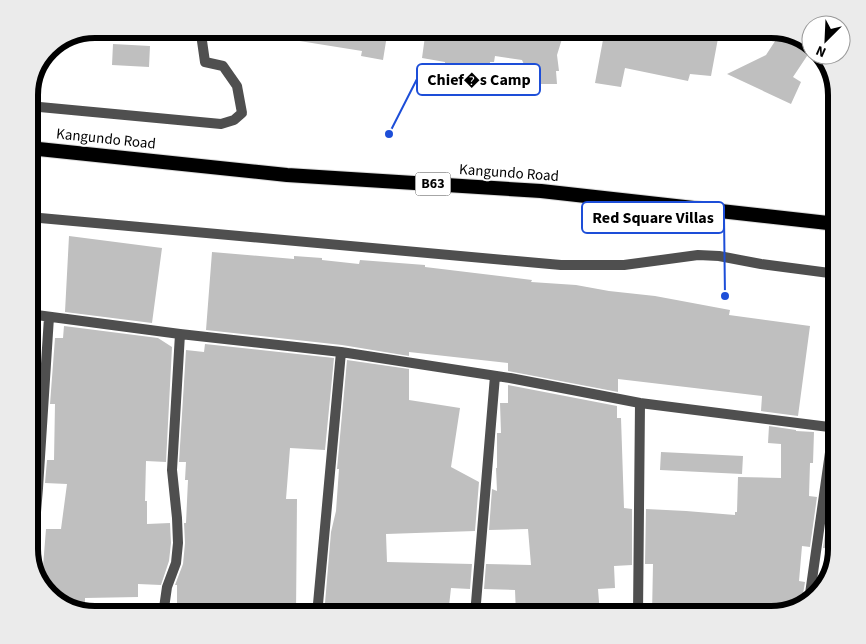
<svg xmlns="http://www.w3.org/2000/svg" width="866" height="644" font-family="'Source Sans 3',sans-serif">
<style>
.building{fill:#bfbfbf}
.lines{fill:none;stroke-linecap:round;stroke-linejoin:round}
.trunk-casing{stroke:#dbdbdb;stroke-width:16}
.service{stroke:#4f4f4f;stroke-width:10}
.minor{stroke:#4f4f4f;stroke-width:10}
.trunk{stroke:#000;stroke-width:14}
.labels{text-anchor:middle;dominant-baseline:central;stroke-width:4;stroke-linejoin:round;paint-order:stroke}
.shield{fill:#fff;stroke:#4c4c4c;stroke-width:1}
.shield-label{font-size:14px;font-weight:bold;fill:#000}
.street-label{font-size:15px;fill:#000;stroke:#fff}
.rim{fill:none;stroke:#000;stroke-width:6}
.leader{fill:none;stroke:#1d4ed8;stroke-width:2}
.callout-dot{fill:#1d4ed8;stroke:#fff;stroke-width:2}
.callout{fill:#fff;stroke:#1d4ed8;stroke-width:2}
.callout-label{font-size:16px;text-anchor:middle;font-weight:bold;fill:#000}
</style>
<rect width="100%" height="100%" fill="#fff"/>
<path class="building" d="M 288,29 L 388,29 L 383,60 L 361,56 L 362,51 L 287,39 Z
M 426,29 L 565,29 L 557,55 L 559,71 L 556,71 L 557,84 L 539,84 L 529,75 L 522,60 L 495,56 L 494,62 L 490,62 L 489,73 L 477,73 L 476,86 L 444,84 L 445,62 L 422,58 Z
M 605,29 L 700,29 L 719,33 L 711,76 L 690,74 L 688,81 L 625,68 L 621,87 L 595,83 Z
M 781,32 L 811,42 L 811,50 L 793,77 L 801,82 L 791,104 L 727,74 L 766,55 Z
M 113,44 L 150,46 L 149,67 L 112,65 Z
M 69,236 L 162,248 L 152,323 L 65,312 Z
M 212,252 L 294,259 L 294,256 L 322,258 L 322,260 L 359,264 L 360,260 L 425,265 L 425,267 L 532,280 L 531,282 L 576,285 L 609,291 L 655,296 L 730,310 L 729,315 L 810,326 L 798,416 L 761,411 L 762,396 L 618,379 L 618,392 L 508,371 L 508,363 L 409,352 L 409,356 L 342,345 L 206,330 Z
M 64,326 L 158,338 L 172,347 L 166,462 L 146,461 L 145,501 L 147,501 L 147,524 L 170,523 L 171,543 L 169,561 L 161,585 L 138,584 L 138,597 L 85,598 L 85,612 L 54,602 L 42,579 L 46,529 L 61,529 L 67,484 L 45,483 L 47,460 L 54,460 L 55,404 L 50,404 L 55,338 L 63,338 Z
M 29,336 L 41,337 L 38,374 L 29,374 Z
M 205,344 L 334,358 L 325,450 L 290,448 L 286,499 L 297,499 L 296,615 L 177,615 L 177,585 L 175,585 L 183,564 L 185,543 L 184,523 L 186,523 L 188,480 L 185,480 L 186,462 L 179,462 L 186,350 L 204,352 Z
M 347,360 L 409,369 L 409,400 L 460,408 L 451,467 L 479,482 L 475,531 L 386,534 L 387,562 L 472,564 L 470,589 L 451,588 L 448,615 L 324,615 L 331,532 L 336,511 L 339,469 L 337,469 Z
M 508,385 L 617,406 L 617,418 L 621,418 L 624,508 L 632,509 L 632,565 L 614,566 L 615,588 L 598,589 L 600,615 L 516,615 L 515,590 L 484,589 L 486,564 L 531,565 L 528,529 L 489,530 L 492,489 L 497,491 L 496,468 L 497,468 L 497,433 L 501,433 L 500,403 L 508,403 Z
M 769,426 L 796,430 L 796,431 L 814,432 L 813,463 L 810,463 L 809,496 L 817,497 L 810,547 L 802,546 L 799,581 L 805,582 L 802,600 L 804,606 L 800,609 L 772,615 L 714,615 L 680,613 L 680,614 L 652,614 L 653,564 L 645,564 L 646,509 L 686,511 L 735,515 L 735,512 L 737,512 L 738,477 L 781,478 L 781,444 L 768,443 Z
M 661,452 L 743,456 L 742,474 L 660,470 Z
M 830,499 L 837,500 L 837,549 L 823,548 Z"/>
<g class="lines">
<g class="trunk-casing">
<path id="trunk" d="M 29,148 L 287,175 L 541,191 L 837,224"/>
</g>
<path class="service" d="M 29,106 L 221,124 L 234,120 L 242,113 L 237,86 L 223,66 L 205,62 L 201,34 L 87,32"/>
<path class="minor" d="M 29,217 L 561,265 L 624,265 L 698,255 L 719,256 L 761,264 L 837,274
M 29,314 L 180,334 L 341,352 L 510,378 L 640,403 L 837,428
M 32,560 L 38,488 L 49,317
M 809,601 L 837,403
M 163,615 L 167,587 L 176,563 L 178,543 L 177,518 L 172,470 L 180,334
M 317,615 L 341,352
M 475,615 L 495,376
M 638,615 L 640,403"/>
<use href="#trunk" class="trunk"/>
</g>
<g class="labels">
<rect class="shield" x="415.5" y="172.5" width="35" height="23" rx="4"/>
<g class="shield-label">
<text x="433" y="184">B63</text>
</g>
<g class="street-label">
<text transform="translate(106 139) rotate(6)">Kangundo Road</text>
<text transform="translate(509 173) rotate(4)">Kangundo Road</text>
</g>
</g>
<path d="M0 0H866V644H0ZM95 38H771A57 57 0 0 1 828 95V549A57 57 0 0 1 771 606H95A57 57 0 0 1 38 549V95A57 57 0 0 1 95 38Z" fill="#ebebeb" fill-rule="evenodd"/>
<path class="rim" d="M95 38H771A57 57 0 0 1 828 95V549A57 57 0 0 1 771 606H95A57 57 0 0 1 38 549V95A57 57 0 0 1 95 38Z"/>
<path class="leader" d="M389 134L417 79M725 296L724 217"/>
<g class="callout-dot">
<circle cx="389" cy="134" r="5"/>
<circle cx="725" cy="296" r="5"/>
</g>
<g class="callout">
<rect x="417" y="64" width="123" height="31" rx="5"/>
<rect x="582" y="202" width="142" height="31" rx="5"/>
</g>
<g class="callout-label">
<text x="479" y="85">Chief�s Camp</text>
<text x="653" y="223">Red Square Villas</text>
</g>
<g transform="translate(826 40) rotate(204)"><circle r="24" fill="#ffffff" stroke="#999999"/>
<path d="M0-4L9 19L0 12L-9 19Z" fill="#000000"/>
<text y="-8" font-size="14" font-weight="bold" text-anchor="middle" fill="#000000">N</text>
</g>
</svg>
